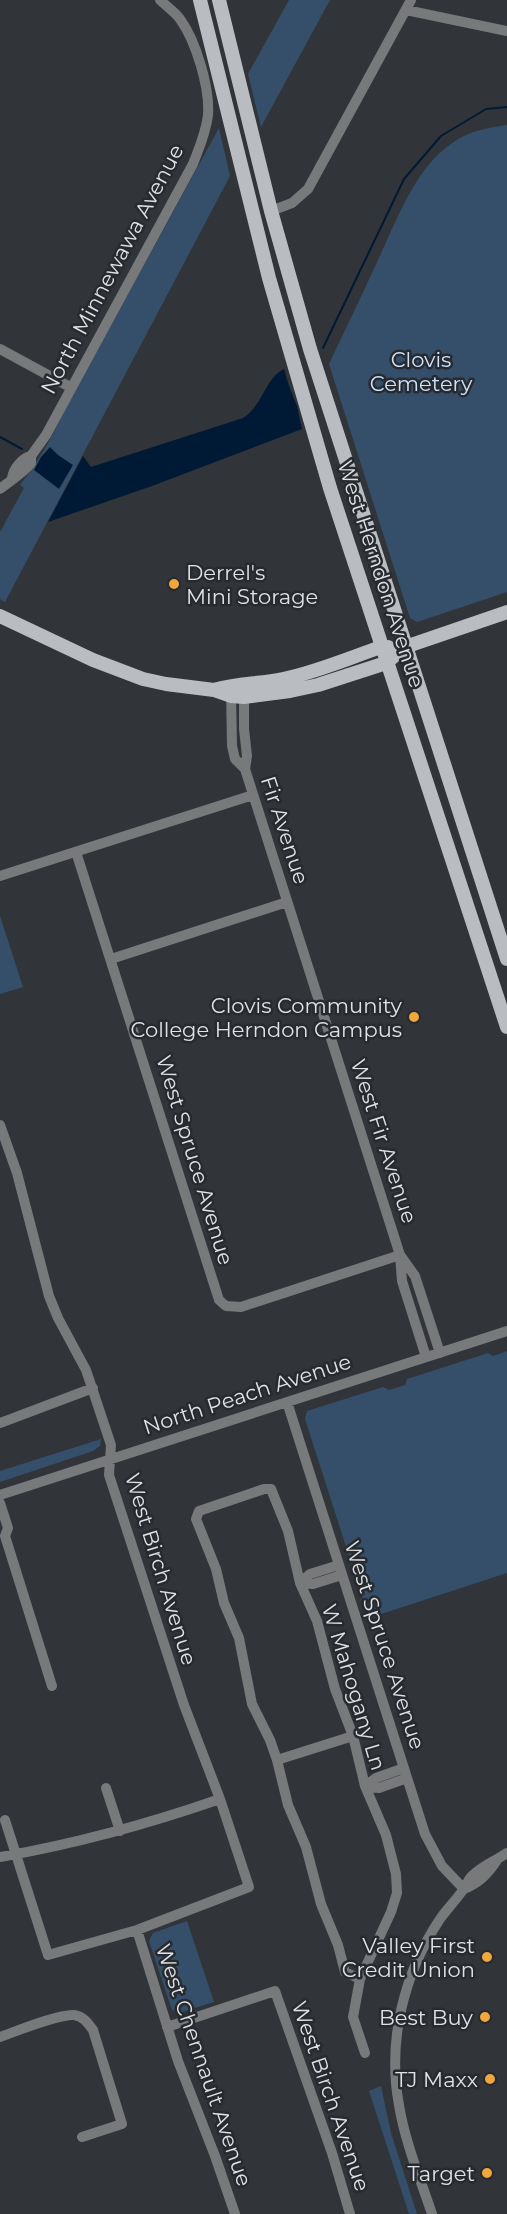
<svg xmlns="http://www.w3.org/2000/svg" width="507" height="2214" font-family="Montserrat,sans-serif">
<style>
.green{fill:#354f6b}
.water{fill:#001a36}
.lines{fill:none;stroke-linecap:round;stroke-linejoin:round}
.stream{stroke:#001a36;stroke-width:2}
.minor{stroke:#77797b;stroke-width:10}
.major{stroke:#b9bdc1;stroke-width:14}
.poi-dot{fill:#efa73e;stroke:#272a2e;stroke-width:2}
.labels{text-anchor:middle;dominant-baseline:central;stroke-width:5;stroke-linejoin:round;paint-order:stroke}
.street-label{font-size:21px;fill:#dfe2e4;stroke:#272a2e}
.park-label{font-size:21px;fill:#cce3fe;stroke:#272a2e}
.poi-label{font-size:21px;fill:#dfe2e4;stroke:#272a2e;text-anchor:end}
</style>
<rect width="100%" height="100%" fill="#313439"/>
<path class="green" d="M 289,0 L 330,0 L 261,127 L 248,74 Z
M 507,125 L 507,592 L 417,622 L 410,618 L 329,364 C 345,330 362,295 378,260 C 396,222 415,168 451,144 C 468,131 486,128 507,125 Z
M 219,128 L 230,176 L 5,602 L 0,599 L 0,532 L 24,488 L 20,485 C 37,463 51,440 62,415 Z
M 0,916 L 23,987 L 0,994 Z
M 507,1351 L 507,1573 L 369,1618 L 305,1419 L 307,1411 L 383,1387 L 389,1390 L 405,1385 L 407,1379 L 488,1353 L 493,1356 Z
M 101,1439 L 100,1446 L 93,1451 L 0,1482 L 0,1471 Z
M 187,1921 L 214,2002 L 179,2013 L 172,2010 L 149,1941 L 153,1933 Z
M 381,2086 L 391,2133 L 417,2214 L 409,2214 L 369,2091 Z"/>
<path class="water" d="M 284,369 L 289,386 L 297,406 L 302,429 L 152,486 L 48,522 L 83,456 L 91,467 L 243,418 C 264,404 265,378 284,369 Z
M 50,447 L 58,455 L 73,465 L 59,489 L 34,470 L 41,457 Z"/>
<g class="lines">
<path class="stream" d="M 323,348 L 404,179 L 441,136 L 486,109 L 507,107
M 0,437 L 22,449"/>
<path class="minor" d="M 406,10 L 507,31
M 271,211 L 292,203 L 308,189 L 411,0
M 0,349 L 70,387
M 12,478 C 13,469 22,458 31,456
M 0,489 C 11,480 22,474 31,463 L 31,456 L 46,435 L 193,164 C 199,148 206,133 208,115 C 210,88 196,41 180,19 C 175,12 166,6 160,0
M 231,691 L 232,746 L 235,759 L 245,769 L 400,1255 L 402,1281 L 426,1357
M 244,692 L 244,729 L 247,756 L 245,769
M 76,852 L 219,1300 L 226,1306 L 241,1307 L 400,1255
M 0,876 L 253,795
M 111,959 L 287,902
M 0,1125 L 17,1173 L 49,1296 L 58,1318 L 86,1370 L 111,1445 L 109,1475 L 184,1705 L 220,1799 L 249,1887 L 137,1930 L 48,1955 L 5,1820
M 400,1255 L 415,1276 L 440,1353
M 287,1402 L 425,1834 L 442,1866 L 464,1889
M 0,1423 L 93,1388
M 0,1495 L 507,1331
M 0,1503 L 8,1528 L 5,1536 L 52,1686
M 339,1565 L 310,1574 L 300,1583 L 313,1584 L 342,1575
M 277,1760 L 353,1736
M 404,1768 L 376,1778 L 365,1786 L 379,1788 L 407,1778
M 106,1788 L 120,1831
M 0,1857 C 75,1844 148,1824 220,1799
M 464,1889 C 479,1883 488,1874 497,1860
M 137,1930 L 178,2061 L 215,2156 L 235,2214
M 360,1979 L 391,1912 L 397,1893 L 396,1874 L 386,1835 L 365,1786 L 353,1736 L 335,1689 L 317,1621 L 300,1583 L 288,1531 L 271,1489 L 264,1489 L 199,1511 L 196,1519 L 216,1569 L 224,1603 L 239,1638 L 252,1704 L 270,1740 L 277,1760 L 288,1805 L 306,1847 L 321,1904 L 338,1945 L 345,1972 L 360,1979 L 353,2017 L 365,2053
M 167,2027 L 275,1991 L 332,2153 L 350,2214
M 0,2037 C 17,2031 58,2014 74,2015 C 83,2016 88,2023 93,2030 L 122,2124 L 82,2137
M 432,2214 C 420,2178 405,2142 399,2105 C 387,2041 404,1973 440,1919 C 447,1909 456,1900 463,1890 C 467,1885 468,1879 473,1875 C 483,1865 495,1861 507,1853"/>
<path class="major" d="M 200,0 L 269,278 L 330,488 L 507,1027
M 219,0 L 271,211 L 310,349 L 507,959
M 0,616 L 93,660 L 143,679 L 166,684 L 214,690 L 231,696 L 244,697 L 290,691 L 318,685 L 386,663 L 405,647 L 507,612
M 214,690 C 237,683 260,684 283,679 C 317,672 349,658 381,647 L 388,647"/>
</g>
<g class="poi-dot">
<circle cx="174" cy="584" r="6"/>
<circle cx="414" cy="1017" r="6"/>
<circle cx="487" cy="1957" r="6"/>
<circle cx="485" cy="2017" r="6"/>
<circle cx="490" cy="2079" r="6"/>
<circle cx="487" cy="2173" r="6"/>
</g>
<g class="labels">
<g class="street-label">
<text transform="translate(112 269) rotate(-62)">North Minnewawa Avenue</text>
<text transform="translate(381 574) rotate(72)">West Herndon Avenue</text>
<text transform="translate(285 830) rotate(72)">Fir Avenue</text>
<text transform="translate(384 1141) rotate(72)">West Fir Avenue</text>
<text transform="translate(195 1160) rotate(73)">West Spruce Avenue</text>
<text transform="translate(247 1394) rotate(-18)">North Peach Avenue</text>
<text transform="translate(161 1569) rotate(73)">West Birch Avenue</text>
<text transform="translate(385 1645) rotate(72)">West Spruce Avenue</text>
<text transform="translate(354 1687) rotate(73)">W Mahogany Ln</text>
<text transform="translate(204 2065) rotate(71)">West Chennault Avenue</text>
<text transform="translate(331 2096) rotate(71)">West Birch Avenue</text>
</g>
<g class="park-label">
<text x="421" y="359">Clovis<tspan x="421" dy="24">Cemetery</tspan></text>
</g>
<g class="poi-label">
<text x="186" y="572" text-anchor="start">Derrel's<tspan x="186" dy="24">Mini Storage</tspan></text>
<text x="402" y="1005">Clovis Community<tspan x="402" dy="24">College Herndon Campus</tspan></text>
<text x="475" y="1945">Valley First<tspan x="475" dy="24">Credit Union</tspan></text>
<text x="473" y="2017">Best Buy</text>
<text x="478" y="2079">TJ Maxx</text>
<text x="475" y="2173">Target</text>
</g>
</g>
</svg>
